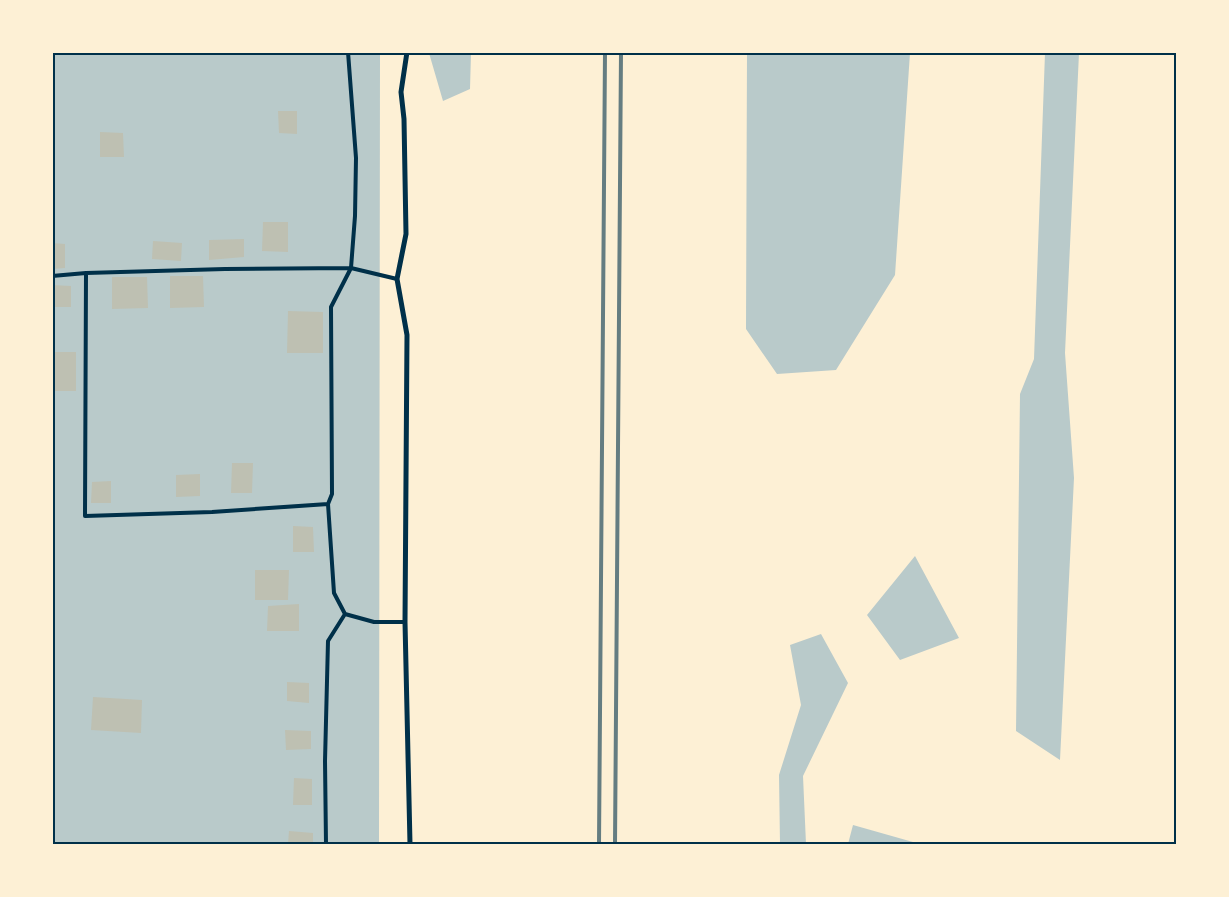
<svg xmlns="http://www.w3.org/2000/svg" width="1229" height="897" font-family="Bitter,serif">
<style>
.green{fill:#b9caca}
.building{fill:#bec0b2}
.lines{fill:none;stroke-linecap:round;stroke-linejoin:round}
.service{stroke:#003049;stroke-width:4}
.minor{stroke:#003049;stroke-width:5}
.rail{stroke:#657d81;stroke-width:4}
.neatline{fill:none;stroke:#003049;stroke-width:2}
</style>
<rect width="100%" height="100%" fill="#fdf0d5"/>
<path class="green" d="M 52,53 L 380,53 L 379,844 L 53,844 Z
M 429,53 L 471,53 L 470,89 L 443,101 Z
M 747,53 L 910,53 L 895,275 L 836,370 L 777,374 L 746,329 Z
M 1045,53 L 1079,53 L 1065,353 L 1074,478 L 1060,760 L 1016,731 L 1020,394 L 1034,359 Z
M 915,556 L 959,638 L 900,660 L 867,615 Z
M 821,634 L 848,683 L 803,776 L 806,844 L 780,844 L 779,775 L 801,705 L 790,645 Z
M 853,825 L 920,844 L 848,844 Z"/>
<path class="building" d="M 278,111 L 297,111 L 297,134 L 279,133 Z
M 100,132 L 123,133 L 124,157 L 100,157 Z
M 263,222 L 288,222 L 288,252 L 262,251 Z
M 244,239 L 244,257 L 209,260 L 209,240 Z
M 153,241 L 182,243 L 181,261 L 152,259 Z
M 52,243 L 65,244 L 65,268 L 52,269 Z
M 170,276 L 203,276 L 204,307 L 170,308 Z
M 112,277 L 147,277 L 148,308 L 112,309 Z
M 52,285 L 71,286 L 71,307 L 52,307 Z
M 288,311 L 323,312 L 323,353 L 287,353 Z
M 52,352 L 76,352 L 76,391 L 52,391 Z
M 232,463 L 253,463 L 252,493 L 231,493 Z
M 200,474 L 200,496 L 176,497 L 176,475 Z
M 111,481 L 111,503 L 91,503 L 92,482 Z
M 293,526 L 313,527 L 314,552 L 293,552 Z
M 255,570 L 289,570 L 288,600 L 255,600 Z
M 299,604 L 299,631 L 267,631 L 268,606 Z
M 287,682 L 309,683 L 309,703 L 287,701 Z
M 93,697 L 142,700 L 141,733 L 91,730 Z
M 285,730 L 311,731 L 311,749 L 286,750 Z
M 294,778 L 312,779 L 312,805 L 293,805 Z
M 289,831 L 313,833 L 313,844 L 288,844 Z"/>
<g class="lines">
<path class="service" d="M 86,273 L 85,516 L 212,512 L 328,504 L 334,593 L 345,614 L 374,622 L 405,622
M 52,276 L 86,273 L 225,269 L 351,268 L 397,279
M 328,504 L 332,494 L 331,307 L 351,268 L 355,216 L 356,158 L 348,52
M 326,844 L 325,761 L 328,641 L 345,614"/>
<path class="minor" d="M 407,52 L 401,92 L 404,119 L 406,234 L 397,279 L 407,335 L 405,622 L 410,844"/>
<path class="rail" d="M 599,844 L 605,52
M 615,844 L 621,52"/>
</g>
<rect width="1229" height="897" fill="none" stroke="#fdf0d5" stroke-width="108"/>
<rect x="54" y="54" width="1121" height="789" class="neatline"/>
</svg>
